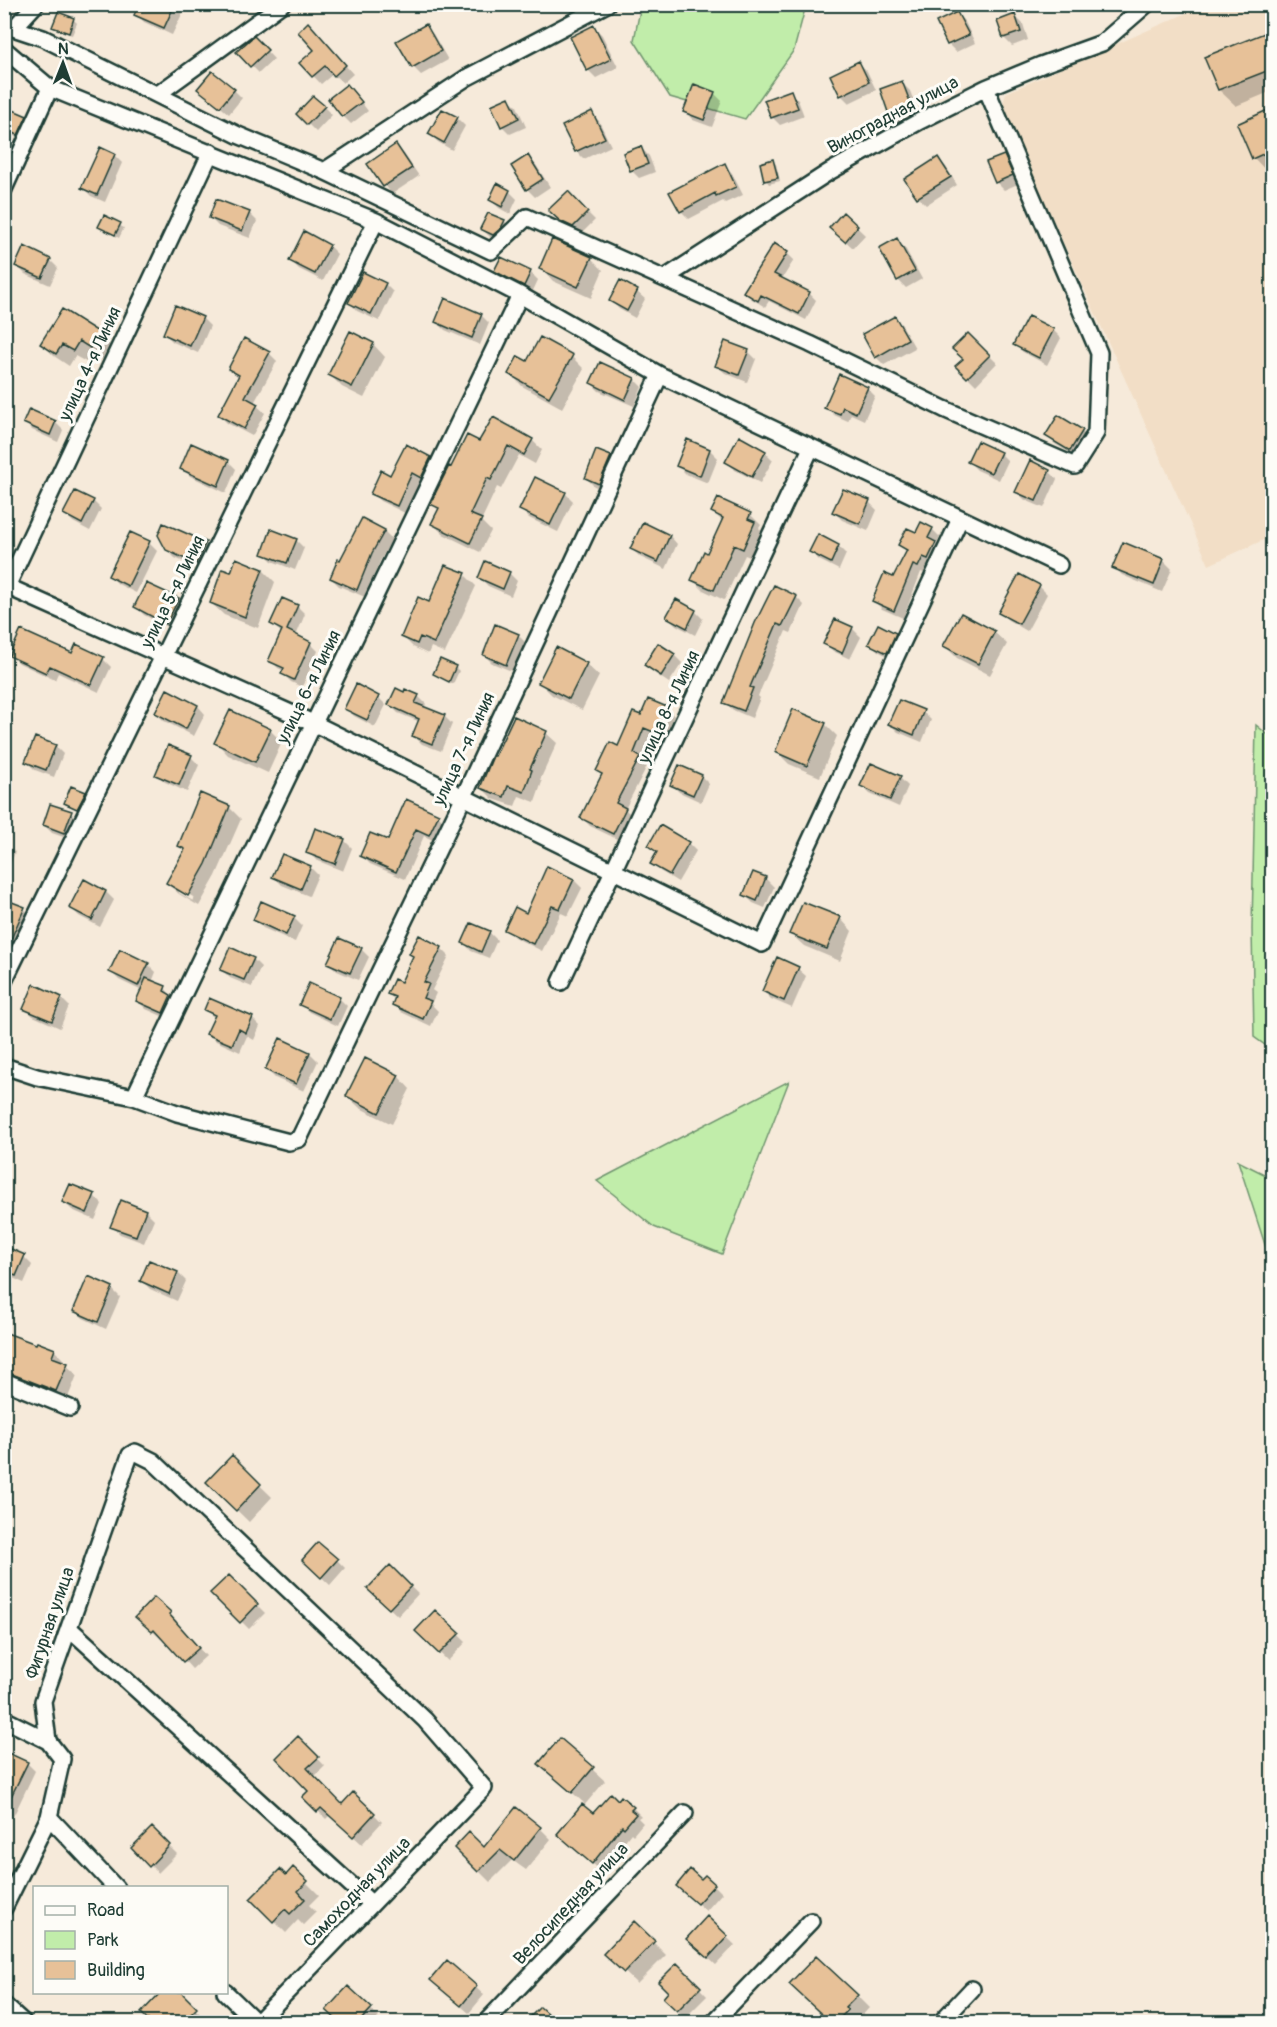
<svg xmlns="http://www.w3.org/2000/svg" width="1277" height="2027" font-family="Pangolin,sans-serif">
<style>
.built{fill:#f2dec6}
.green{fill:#c1edaa;stroke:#70956f;stroke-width:1.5}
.shadow{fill:#0003;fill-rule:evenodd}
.building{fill:#e7c198;stroke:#1f3d34;stroke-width:1.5}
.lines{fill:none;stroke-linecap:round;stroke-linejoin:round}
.minor-casing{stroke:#1f3d34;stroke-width:20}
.minor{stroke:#fdfcf7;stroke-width:15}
.labels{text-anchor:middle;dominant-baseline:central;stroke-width:6;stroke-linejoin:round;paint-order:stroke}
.street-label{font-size:18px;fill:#1f3d34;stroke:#fdfcf7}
</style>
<rect width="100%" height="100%" fill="#f6eada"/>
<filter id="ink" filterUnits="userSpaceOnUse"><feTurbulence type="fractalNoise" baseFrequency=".0167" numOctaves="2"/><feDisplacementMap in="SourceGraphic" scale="12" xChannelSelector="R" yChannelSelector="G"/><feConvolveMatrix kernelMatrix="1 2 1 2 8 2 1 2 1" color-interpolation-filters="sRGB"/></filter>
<g filter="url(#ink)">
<path class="built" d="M 1205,5 L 1272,5 L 1272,536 L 1209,565 L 1002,107 L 1006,93 Z"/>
<path class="green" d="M 641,5 L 806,5 L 794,50 L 745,119 L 670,97 L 634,40 Z
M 1256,725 L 1272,738 L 1272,1050 L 1254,1037 L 1252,929 Z
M 789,1081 L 722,1254 L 654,1227 L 597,1181 Z
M 1238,1161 L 1272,1178 L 1272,1258 L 1267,1251 Z"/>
<path class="shadow" d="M 140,4 L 175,4 L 183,12 L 172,35 L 144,22 L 136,14 Z
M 957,14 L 965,22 L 975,43 L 956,52 L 948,44 Z
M 1015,16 L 1023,24 L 1028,40 L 1012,46 L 1004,38 L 999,22 Z
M 73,19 L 77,23 L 72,35 L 57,30 L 54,26 Z
M 425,26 L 433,34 L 448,60 L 421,75 L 413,67 Z
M 594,27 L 602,35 L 618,67 L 596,78 L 588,70 Z
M 316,32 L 353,74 L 343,83 L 333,74 L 321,84 L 301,63 L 316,50 Z
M 1272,32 L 1272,91 L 1236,106 L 1219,90 L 1206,58 Z
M 254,38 L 274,59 L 259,73 L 238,52 Z
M 859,63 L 867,71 L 876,90 L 849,103 L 841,95 Z
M 902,83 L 910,91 L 919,115 L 899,123 L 891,115 L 882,90 Z
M 199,89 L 234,90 L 242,98 L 229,114 Z
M 790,92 L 798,100 L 804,116 L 780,125 L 772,117 Z
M 714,93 L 722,101 L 712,127 L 693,120 L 685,112 Z
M 355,94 L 368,111 L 351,124 L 343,116 Z
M 509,99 L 517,106 L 526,127 L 510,134 L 502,126 Z
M 324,107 L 332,115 L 316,132 L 298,114 Z
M 1272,110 L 1272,174 L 1270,175 L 1254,158 L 1239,124 Z
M 591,113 L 599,121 L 611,146 L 584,159 L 576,151 L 564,127 Z
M 4,115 L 26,117 L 34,125 L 26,142 L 4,131 Z
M 457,118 L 465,126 L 452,150 L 438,142 L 430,134 Z
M 396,146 L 404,154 L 419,176 L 392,194 L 369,165 Z
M 641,148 L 649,156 L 655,172 L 639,178 L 631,170 Z
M 114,155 L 122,163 L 105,202 L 91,196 L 83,188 Z
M 1004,156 L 1012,164 L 1020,183 L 1004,190 L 996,182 Z
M 528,157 L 536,165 L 550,187 L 535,197 L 527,189 Z
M 938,159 L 946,167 L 957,185 L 926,205 L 918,197 Z
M 773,161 L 776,164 L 780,181 L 769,184 L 766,180 Z
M 724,165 L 732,173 L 743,195 L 725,203 L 723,201 L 689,219 L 681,211 Z
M 509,191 L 517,199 L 510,214 L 499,208 L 491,200 Z
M 568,193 L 595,220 L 581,234 L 569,229 L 551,210 Z
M 249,213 L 257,221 L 250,238 L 218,226 L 210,218 Z
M 843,214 L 865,235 L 853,248 L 839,235 Z
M 104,217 L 124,228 L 119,238 L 100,227 Z
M 504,221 L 512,229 L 502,243 L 490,237 L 482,229 Z
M 897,240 L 905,248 L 922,279 L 906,288 L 898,280 Z
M 329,246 L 337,254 L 323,281 L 299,269 L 291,261 Z
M 787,253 L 794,260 L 782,279 L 809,293 L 816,300 L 806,320 L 769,301 L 765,307 L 752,299 L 745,292 Z
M 591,258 L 603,270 L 591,298 L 553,281 L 541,268 Z
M 50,260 L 58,268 L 50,285 L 25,274 L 17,266 Z
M 496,270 L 530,272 L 538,280 L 532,293 L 504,278 Z
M 620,282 L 637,292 L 645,299 L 635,318 L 619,309 L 611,301 Z
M 385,284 L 393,292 L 379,321 L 357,311 L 350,303 Z
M 481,315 L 489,323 L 480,345 L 445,330 L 437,322 Z
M 202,318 L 210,326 L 198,353 L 173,342 L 165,334 Z
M 894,318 L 902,325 L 915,348 L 884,365 L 876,357 Z
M 1053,330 L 1061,338 L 1047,365 L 1023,352 L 1015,345 Z
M 99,334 L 111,346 L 103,360 L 92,352 L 86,362 L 75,356 L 69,366 L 54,356 L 42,344 Z
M 968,335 L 997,363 L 976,385 L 957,366 L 965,359 Z
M 373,344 L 385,357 L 364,398 L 342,387 L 329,374 Z
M 748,351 L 756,359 L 747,382 L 725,373 L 717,366 Z
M 269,353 L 277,361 L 254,403 L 265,413 L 252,436 L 227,423 L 219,415 L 239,378 L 230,369 Z
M 572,357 L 584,369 L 562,408 L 522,386 L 510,373 L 528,363 Z
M 634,379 L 642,387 L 634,406 L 599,391 L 591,383 Z
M 867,388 L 875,396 L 864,420 L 851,414 L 848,421 L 834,415 L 826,407 Z
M 30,411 L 55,422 L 63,430 L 58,442 L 32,430 L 24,422 Z
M 493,419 L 532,440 L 542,450 L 535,464 L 519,455 L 501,489 L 497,487 L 481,521 L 491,531 L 480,552 L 443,534 L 433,524 L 439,511 L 432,503 L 451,469 L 480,443 Z
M 1082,432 L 1090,440 L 1079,458 L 1055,444 L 1047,436 Z
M 710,450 L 718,458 L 708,483 L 686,474 L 678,466 Z
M 765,452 L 773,460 L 760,483 L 735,470 L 727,462 Z
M 1000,453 L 1008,461 L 999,480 L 977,470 L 969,462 Z
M 430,458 L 438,466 L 429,485 L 420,480 L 405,513 L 380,501 L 372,493 L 391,477 Z
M 610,458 L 618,466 L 607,491 L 594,486 L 586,478 Z
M 228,461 L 236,469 L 226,493 L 190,476 L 182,468 Z
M 1049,471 L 1057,479 L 1044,508 L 1025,500 L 1017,492 Z
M 565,493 L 573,501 L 558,532 L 529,518 L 521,510 Z
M 93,501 L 101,509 L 90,531 L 73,522 L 65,514 Z
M 869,502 L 877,510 L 868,531 L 842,520 L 834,512 Z
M 713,512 L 750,514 L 761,525 L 759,528 L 765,534 L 754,559 L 745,555 L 724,600 L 703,590 L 693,580 L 708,555 L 723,522 Z
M 362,520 L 384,531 L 392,539 L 380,561 L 365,597 L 339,586 L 331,578 Z
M 644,524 L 670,536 L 677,544 L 666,569 L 640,557 L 632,549 Z
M 932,529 L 940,537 L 937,544 L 944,551 L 926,574 L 921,572 L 903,618 L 882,609 L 874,601 L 894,579 L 907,552 L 900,545 L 917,534 Z
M 296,540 L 304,548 L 295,570 L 272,561 L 264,553 Z
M 149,543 L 157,551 L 136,593 L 118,584 L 110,576 Z
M 205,543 L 213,551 L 204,571 L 175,558 L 167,550 Z
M 1124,544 L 1164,561 L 1172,569 L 1162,592 L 1122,575 L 1114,567 Z
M 838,546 L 846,554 L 839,570 L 819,560 L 811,552 Z
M 445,567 L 465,575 L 476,586 L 445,653 L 431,647 L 428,654 L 413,647 L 402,636 L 429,604 Z
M 263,570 L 275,582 L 258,628 L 224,615 L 211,603 L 231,574 Z
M 509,573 L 517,581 L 511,596 L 488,586 L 480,578 Z
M 1039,586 L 1047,594 L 1027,631 L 1008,620 L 1000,612 Z
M 775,587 L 796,597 L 804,605 L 791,633 L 786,631 L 758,696 L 760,698 L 752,718 L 733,710 L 725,702 Z
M 178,600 L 186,608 L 174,630 L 144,615 L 136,607 Z
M 297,606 L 305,614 L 296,636 L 310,643 L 318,651 L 302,687 L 291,682 L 283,674 L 284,671 L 278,668 L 270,660 L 282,633 L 271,624 Z
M 695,611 L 703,619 L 695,635 L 676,625 L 668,617 Z
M 835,621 L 853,629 L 861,637 L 850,659 L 833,651 L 825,643 Z
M 994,632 L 1007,644 L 990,675 L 957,658 L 945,646 Z
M 518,635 L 526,643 L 514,672 L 492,663 L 484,655 Z
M 895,635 L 903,643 L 895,660 L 878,651 L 870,643 Z
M 11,655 L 72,655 L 103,659 L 111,667 L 99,692 L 58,673 L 55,680 L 19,663 Z
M 674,655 L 682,663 L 669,683 L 654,673 L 646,665 Z
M 586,664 L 599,676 L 582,710 L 552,695 L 540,683 Z
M 455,667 L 459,671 L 453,684 L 435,674 Z
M 168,691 L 198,706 L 205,714 L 194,736 L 164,721 L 156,713 Z
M 418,696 L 426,704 L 424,708 L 444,716 L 452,724 L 441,751 L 422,744 L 414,736 L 420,722 L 398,713 L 390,705 Z
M 378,697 L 386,705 L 375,727 L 354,716 L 346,708 Z
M 899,702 L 923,712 L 931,720 L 922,742 L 898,732 L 890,724 Z
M 666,708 L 674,716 L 664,740 L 652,735 L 642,761 L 647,766 L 625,809 L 633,817 L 621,841 L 590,826 L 582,818 L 603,776 L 597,770 L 619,748 L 641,717 Z
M 825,724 L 837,736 L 820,777 L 789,764 L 777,752 Z
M 270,730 L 282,742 L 268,773 L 228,755 L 216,742 Z
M 546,733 L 557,743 L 540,780 L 542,782 L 535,802 L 519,796 L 515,806 L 493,799 L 482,788 Z
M 55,746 L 63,754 L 54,777 L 35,770 L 27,762 Z
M 168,747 L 191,757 L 199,765 L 187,792 L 165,782 L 157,775 Z
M 701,776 L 709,784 L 701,802 L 679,792 L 671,784 Z
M 900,778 L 908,786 L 899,807 L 870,794 L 862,786 Z
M 85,793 L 88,797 L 81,811 L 66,803 Z
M 201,795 L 229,807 L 241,819 L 216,876 L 199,906 L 179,894 L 167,883 L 186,851 L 179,845 ZM 179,889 L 195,898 L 193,901 L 179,893 Z
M 71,813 L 79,821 L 72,840 L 52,833 L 44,825 Z
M 438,815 L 446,823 L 437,842 L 424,836 L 405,879 L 370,864 L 362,856 Z
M 344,840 L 352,848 L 343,871 L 316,860 L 308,852 Z
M 4,843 L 15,852 L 8,871 L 4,869 Z
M 688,843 L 696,851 L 678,882 L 660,871 L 652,863 L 658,854 L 650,846 Z
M 310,867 L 318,875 L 309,896 L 282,885 L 274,877 Z
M 548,868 L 574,880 L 582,888 L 568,916 L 561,913 L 542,951 L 514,937 L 506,929 L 526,915 Z
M 754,874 L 766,879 L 774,887 L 765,908 L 753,903 L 745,895 Z
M 106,892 L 114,900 L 100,927 L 79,916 L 71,908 Z
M 24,909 L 32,917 L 20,945 L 11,941 L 7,950 L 4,949 Z
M 294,918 L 302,926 L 295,942 L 263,928 L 255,920 Z
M 840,918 L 852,931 L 840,961 L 804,946 L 791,934 Z
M 489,932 L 497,940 L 489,958 L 471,951 L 464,943 Z
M 420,937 L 441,948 L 449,956 L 432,990 L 436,993 L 431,1004 L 438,1011 L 431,1026 L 401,1012 L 394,1004 L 395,1000 L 389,994 L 402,984 L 414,956 Z
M 361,949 L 369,957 L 358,980 L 337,971 L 329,963 Z
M 253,959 L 261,967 L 252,987 L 230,978 L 222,970 Z
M 148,964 L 156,972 L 152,982 L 165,988 L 178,1004 L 171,1020 L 146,1009 L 138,1001 L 142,991 L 119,980 L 111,972 Z
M 798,969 L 806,976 L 792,1008 L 771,999 L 763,991 Z
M 61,998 L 69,1006 L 60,1028 L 33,1016 L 25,1008 Z
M 339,998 L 347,1006 L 338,1026 L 309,1012 L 301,1004 Z
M 205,1010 L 252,1018 L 260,1026 L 254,1040 L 247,1036 L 240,1052 L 216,1041 L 208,1033 L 215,1018 Z
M 310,1053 L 318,1061 L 304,1091 L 275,1078 L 267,1070 Z
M 398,1076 L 410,1089 L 392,1124 L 360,1108 L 347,1096 Z
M 94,1196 L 102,1204 L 95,1220 L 72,1210 L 64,1202 Z
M 122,1202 L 146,1211 L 154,1219 L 144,1243 L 120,1234 L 112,1226 Z
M 4,1248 L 24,1257 L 32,1265 L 24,1283 L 4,1274 Z
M 150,1262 L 178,1273 L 186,1281 L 177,1301 L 150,1289 L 142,1281 Z
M 112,1289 L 120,1297 L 106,1329 L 83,1318 L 75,1310 Z
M 4,1333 L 37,1346 L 38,1344 L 55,1351 L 65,1361 L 64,1363 L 77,1375 L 67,1400 L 4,1384 Z
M 232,1458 L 272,1497 L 249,1522 L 208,1482 Z
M 337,1560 L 345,1568 L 330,1585 L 312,1568 Z
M 390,1567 L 418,1594 L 398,1616 L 369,1589 Z
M 229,1577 L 265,1613 L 249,1629 L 213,1593 Z
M 154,1599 L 177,1621 L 176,1623 L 206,1656 L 192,1669 L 163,1637 L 161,1639 L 137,1617 Z
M 435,1612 L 466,1642 L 448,1661 L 417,1631 Z
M 298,1738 L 325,1766 L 314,1777 L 342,1806 L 374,1814 L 382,1822 L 362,1844 L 330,1815 L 326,1819 L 304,1797 L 310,1791 Z
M 560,1740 L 605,1781 L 583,1807 L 593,1815 L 619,1802 L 633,1808 L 641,1816 L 638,1818 L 643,1823 L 633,1835 L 631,1833 L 601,1871 L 559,1834 L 584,1803 L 540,1764 Z
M 4,1760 L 27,1763 L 35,1771 L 13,1817 L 4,1813 Z
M 540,1828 L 551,1839 L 526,1870 L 512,1860 L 490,1882 L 456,1848 L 484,1849 Z
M 152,1829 L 177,1854 L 158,1873 L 133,1848 Z
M 293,1869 L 319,1895 L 309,1905 L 316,1912 L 303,1925 L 298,1920 L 286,1933 L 252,1899 L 286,1877 Z
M 714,1885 L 722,1893 L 706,1911 L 686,1893 Z
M 707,1918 L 735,1945 L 716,1965 L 696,1947 Z
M 634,1923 L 666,1955 L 637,1984 L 605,1953 Z
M 447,1962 L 484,1995 L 469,2013 L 440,1988 Z
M 677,1965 L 707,1996 L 685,2018 L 665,1998 L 670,1992 Z
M 791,1984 L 857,1996 L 869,2008 L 857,2021 L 858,2022 L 831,2022 Z
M 348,1988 L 379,2017 L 374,2022 L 341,2022 L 328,2010 Z
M 178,1992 L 208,2022 L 153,2022 L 143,2013 Z"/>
<path class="building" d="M 139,4 L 175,4 L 164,28 L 134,15 Z
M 58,12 L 74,18 L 69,33 L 52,27 Z
M 957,12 L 969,35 L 947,45 L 936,22 Z
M 1015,14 L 1021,32 L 1003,38 L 997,21 Z
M 308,22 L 346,65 L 334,76 L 325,66 L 312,77 L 299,63 L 314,50 L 298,32 Z
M 426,24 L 441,51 L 412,68 L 396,41 Z
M 594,25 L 611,59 L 587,71 L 570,37 Z
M 1272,30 L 1272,69 L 1218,90 L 1204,57 Z
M 254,36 L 268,50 L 250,67 L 236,52 Z
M 859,61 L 869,82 L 840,96 L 830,75 Z
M 212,71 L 235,89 L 220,107 L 197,89 Z
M 902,81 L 912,107 L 889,115 L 880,89 Z
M 347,84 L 362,102 L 342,117 L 328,99 Z
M 694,84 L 715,92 L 704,120 L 683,112 Z
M 791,90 L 798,108 L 771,118 L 764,100 Z
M 313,96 L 325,106 L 307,125 L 296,114 Z
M 509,97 L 519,118 L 501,127 L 491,105 Z
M 4,106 L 27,116 L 18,135 L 4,129 Z
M 1272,108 L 1272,150 L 1252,159 L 1237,124 Z
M 442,109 L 458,117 L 444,143 L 428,134 Z
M 592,111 L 605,138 L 575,152 L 562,126 Z
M 396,144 L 412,168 L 383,187 L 367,164 Z
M 641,146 L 648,164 L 630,171 L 623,153 Z
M 100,147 L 115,154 L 97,195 L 81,188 Z
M 528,155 L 543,179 L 526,190 L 511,166 Z
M 1004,155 L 1013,175 L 995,183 L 986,162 Z
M 938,157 L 951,177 L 917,198 L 904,179 Z
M 773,159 L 778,178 L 764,181 L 760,163 Z
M 725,163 L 736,187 L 716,196 L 715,193 L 680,212 L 669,192 Z
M 497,183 L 510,190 L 502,207 L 489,200 Z
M 568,191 L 588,212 L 573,227 L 560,221 L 548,210 Z
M 216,199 L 250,212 L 242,231 L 209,218 Z
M 843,212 L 858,226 L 845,242 L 829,228 Z
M 488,213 L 505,220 L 501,228 L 493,235 L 480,229 Z
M 104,215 L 121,223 L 115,235 L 98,227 Z
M 304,231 L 330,245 L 315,274 L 289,261 Z
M 897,238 L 915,271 L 897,281 L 879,248 Z
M 552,239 L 592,257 L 578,287 L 539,269 Z
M 774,243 L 788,252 L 774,274 L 810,292 L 799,314 L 761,295 L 758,301 L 743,292 Z
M 24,246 L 51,259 L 42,278 L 15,266 Z
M 501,257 L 531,271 L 524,286 L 494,271 Z
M 363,272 L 386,283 L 371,314 L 348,303 Z
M 620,280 L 638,290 L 627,311 L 609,301 Z
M 445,298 L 482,314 L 472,338 L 435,322 Z
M 175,305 L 203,317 L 190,346 L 163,334 Z
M 62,309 L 100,333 L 90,348 L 79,341 L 73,351 L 62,345 L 56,354 L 40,344 Z
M 895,316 L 908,339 L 875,358 L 862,334 Z
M 1028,316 L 1054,329 L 1039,358 L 1013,345 Z
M 350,331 L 374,343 L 352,387 L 328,375 Z
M 968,333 L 990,355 L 967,378 L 955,366 L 963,359 L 952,349 Z
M 540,337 L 573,355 L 549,397 L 508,374 L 518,356 L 527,361 Z
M 244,338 L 270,352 L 245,397 L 258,404 L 244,429 L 218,415 L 239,375 L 228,369 Z
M 725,341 L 749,350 L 739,375 L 715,366 Z
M 600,362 L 635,378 L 625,400 L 590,383 Z
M 839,374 L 868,387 L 856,413 L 843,407 L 840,414 L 824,408 Z
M 29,409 L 56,421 L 50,435 L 23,423 Z
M 1058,415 L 1083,430 L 1070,451 L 1045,436 Z
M 493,417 L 533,439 L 524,455 L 508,446 L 491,480 L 487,478 L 470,514 L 482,519 L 470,543 L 431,524 L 439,508 L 430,504 L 449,466 L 451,467 L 467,435 L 479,441 Z
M 739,436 L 766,451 L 752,477 L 725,462 Z
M 687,439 L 710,449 L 700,476 L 676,466 Z
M 977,441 L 1001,452 L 991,473 L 967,462 Z
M 191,443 L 229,460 L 218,486 L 180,469 Z
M 406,444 L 431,457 L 421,478 L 412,473 L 397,506 L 370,494 L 381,470 L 390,475 Z
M 596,450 L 611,456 L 599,484 L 585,478 Z
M 1030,460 L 1050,470 L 1036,501 L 1015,492 Z
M 535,477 L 566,492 L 550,525 L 519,510 Z
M 843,489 L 870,500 L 860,524 L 832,512 Z
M 75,491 L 94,500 L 82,524 L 63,514 Z
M 718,498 L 751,513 L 748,519 L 755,522 L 743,549 L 734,545 L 714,590 L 691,580 L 704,551 L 707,553 L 723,518 L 711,512 Z
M 362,518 L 385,530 L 372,553 L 357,590 L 330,578 L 338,559 L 340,560 Z
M 643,522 L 670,535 L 658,562 L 630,549 Z
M 921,522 L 933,528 L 928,538 L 936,542 L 928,559 L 923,557 L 918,567 L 913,565 L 894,611 L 872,601 L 884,573 L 893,577 L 907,550 L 898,545 L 907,528 L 916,532 Z
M 163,523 L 206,542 L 196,564 L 166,550 L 158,535 Z
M 271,529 L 297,539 L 287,563 L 262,554 Z
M 130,532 L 150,541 L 128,586 L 108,576 Z
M 818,534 L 839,545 L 831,563 L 809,552 Z
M 1123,542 L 1164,559 L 1154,585 L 1112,568 Z
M 236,558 L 263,569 L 245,617 L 210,603 L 222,569 L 231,572 Z
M 485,561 L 510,572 L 503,589 L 478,578 Z
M 445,565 L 466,573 L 434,643 L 420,637 L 417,644 L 401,637 L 418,597 L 429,602 Z
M 1019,574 L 1040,585 L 1019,624 L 998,613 Z
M 146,583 L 179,598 L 166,624 L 134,607 Z
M 774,585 L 797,596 L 782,626 L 777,624 L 750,687 L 753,688 L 744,711 L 723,703 L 755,623 Z
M 282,598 L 298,605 L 287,630 L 311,642 L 294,680 L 281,674 L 284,668 L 268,661 L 282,630 L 270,624 Z
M 676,599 L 696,610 L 687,628 L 666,617 Z
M 961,613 L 995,631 L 978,664 L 943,646 Z
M 835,619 L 853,627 L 842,653 L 823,644 Z
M 495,624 L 519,634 L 506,665 L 483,655 Z
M 878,624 L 896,633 L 887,653 L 868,644 Z
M 21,630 L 72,653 L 76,644 L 104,657 L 91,685 L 50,666 L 46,673 L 9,656 Z
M 658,643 L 675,654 L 661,676 L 644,665 Z
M 556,647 L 587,663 L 569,699 L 538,683 Z
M 440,659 L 456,666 L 449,682 L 433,674 Z
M 356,684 L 379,696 L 367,720 L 344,709 Z
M 396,688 L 404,692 L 405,689 L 419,695 L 415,703 L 445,715 L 432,744 L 412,736 L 419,719 L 388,705 Z
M 167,689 L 198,705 L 186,729 L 155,713 Z
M 648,699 L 667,707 L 656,733 L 644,728 L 634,753 L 640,757 L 616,803 L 626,808 L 613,834 L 580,818 L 602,774 L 596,771 L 610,742 L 618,746 L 633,712 L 641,715 Z
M 899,700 L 924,710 L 914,735 L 888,724 Z
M 793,709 L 826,723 L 807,766 L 775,752 Z
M 230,710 L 271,729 L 255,762 L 214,743 Z
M 514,716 L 547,731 L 530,769 L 532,770 L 524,792 L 508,786 L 504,797 L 480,788 L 493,756 L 495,756 Z
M 35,737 L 56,745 L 46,770 L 25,762 Z
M 168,745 L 192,755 L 179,785 L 155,775 Z
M 871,763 L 901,776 L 890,800 L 860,786 Z
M 679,765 L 702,775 L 693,795 L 670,785 Z
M 71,786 L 86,792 L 77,809 L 64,803 Z
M 200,793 L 230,806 L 206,864 L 188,896 L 166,883 L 185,849 L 178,846 Z
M 406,799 L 439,814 L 429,835 L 416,829 L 396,872 L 360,856 L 370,833 L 388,840 Z
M 50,804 L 72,811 L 64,833 L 43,825 Z
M 660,825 L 689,842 L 670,875 L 650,864 L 657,852 L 648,846 Z
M 315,828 L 345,839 L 335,864 L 306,853 Z
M 282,854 L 311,866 L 301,889 L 272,877 Z
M 547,866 L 574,879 L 560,909 L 552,906 L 533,944 L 504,930 L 515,907 L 526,913 Z
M 753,872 L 766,877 L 757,901 L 743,895 Z
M 84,879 L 106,891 L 92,920 L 69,908 Z
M 4,899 L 25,907 L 4,955 Z
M 261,901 L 295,916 L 286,935 L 253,920 Z
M 803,902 L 841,917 L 827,949 L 789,934 Z
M 471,923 L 490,931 L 481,952 L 462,943 Z
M 419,935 L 442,947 L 424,982 L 429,984 L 423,998 L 431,1001 L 423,1019 L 392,1005 L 395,997 L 387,994 L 394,979 L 401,982 L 413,956 L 409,954 Z
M 339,938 L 362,948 L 350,973 L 327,963 Z
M 230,947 L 254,958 L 244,980 L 220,970 Z
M 120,949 L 149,963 L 138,986 L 109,972 Z
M 777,957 L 799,967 L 784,1001 L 762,991 Z
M 146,978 L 166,986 L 164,991 L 171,995 L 163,1013 L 136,1001 Z
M 309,983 L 340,997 L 330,1019 L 299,1005 Z
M 34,984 L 62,997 L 52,1021 L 23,1009 Z
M 209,998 L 253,1017 L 246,1033 L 239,1029 L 232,1045 L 206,1034 L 215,1015 L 204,1010 Z
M 280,1038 L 310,1052 L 296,1084 L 265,1070 Z
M 365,1058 L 399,1075 L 379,1113 L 346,1096 Z
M 70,1184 L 95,1194 L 87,1213 L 62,1202 Z
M 121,1200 L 146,1210 L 136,1236 L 110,1227 Z
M 4,1246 L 25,1255 L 16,1276 L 4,1271 Z
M 149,1260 L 178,1272 L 169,1294 L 140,1281 Z
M 88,1276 L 113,1287 L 98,1322 L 73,1311 Z
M 4,1332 L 36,1344 L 37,1342 L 55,1349 L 52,1357 L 68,1363 L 56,1391 L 4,1371 Z
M 232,1455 L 261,1484 L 236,1511 L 206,1482 Z
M 318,1542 L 338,1559 L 321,1578 L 302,1560 Z
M 390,1565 L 411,1586 L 389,1609 L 367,1589 Z
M 229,1575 L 258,1604 L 240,1623 L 210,1593 Z
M 154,1597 L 171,1612 L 169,1614 L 199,1648 L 183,1662 L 154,1630 L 152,1632 L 135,1617 Z
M 435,1610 L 460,1633 L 439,1654 L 415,1631 Z
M 298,1736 L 319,1757 L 307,1768 L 342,1804 L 353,1792 L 375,1813 L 353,1837 L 321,1808 L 317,1812 L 302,1797 L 308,1791 L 276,1758 Z
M 560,1738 L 594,1767 L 572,1793 L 538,1764 Z
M 4,1751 L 28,1762 L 4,1811 Z
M 611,1793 L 618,1800 L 621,1796 L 634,1807 L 631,1810 L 636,1814 L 624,1828 L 622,1826 L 592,1864 L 557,1834 L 582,1804 L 593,1813 Z
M 516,1807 L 541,1827 L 514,1861 L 500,1850 L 478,1872 L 454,1848 L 469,1832 L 484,1847 Z
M 152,1827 L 170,1845 L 149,1867 L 131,1848 Z
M 293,1867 L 308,1881 L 298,1891 L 305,1899 L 290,1914 L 285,1909 L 273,1922 L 250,1899 L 280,1869 L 286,1875 Z
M 690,1869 L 701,1879 L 705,1875 L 715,1884 L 697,1904 L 676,1886 Z
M 707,1916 L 728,1936 L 708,1958 L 686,1939 Z
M 634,1921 L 655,1941 L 624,1973 L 603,1954 Z
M 816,1956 L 858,1995 L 845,2008 L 848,2010 L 836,2022 L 830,2022 L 789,1984 Z
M 447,1960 L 477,1986 L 461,2006 L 430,1980 Z
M 677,1963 L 701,1987 L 677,2011 L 663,1998 L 668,1992 L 658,1982 Z
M 348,1986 L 372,2008 L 359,2022 L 339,2022 L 326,2010 Z
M 161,1992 L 181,1992 L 197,2008 L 183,2022 L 151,2022 L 141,2013 Z
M 540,2007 L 557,2022 L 525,2022 Z"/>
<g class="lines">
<g class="minor-casing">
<path id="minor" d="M 4,25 L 43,38 L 238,135 L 324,171 L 491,251 L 527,217 L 810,344 L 944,409 L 1075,466 L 1096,433 L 1099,353 L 986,88
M 14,28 L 36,4
M 4,49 L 50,88 L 376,221 L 520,295 L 660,375 L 1059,565
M 158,94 L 282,4
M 324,171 L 466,78 L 607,4
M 4,189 L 50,88
M 665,278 L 829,172 L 920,121 L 986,88 L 1041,65 L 1102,43 L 1147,4
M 4,585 L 313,723 L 762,944 L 960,519
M 4,593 L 211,152
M 4,981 L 376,221
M 561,982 L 811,448
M 4,1066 L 37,1077 L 134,1097 L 177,1113 L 289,1142 L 299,1139 L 464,796 L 660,375
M 134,1097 L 520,295
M 4,1381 L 70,1408
M 69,1628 L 372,1904
M 4,1719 L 48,1741
M 49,1817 L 116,1888
M 4,1908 L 49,1817 L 62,1759 L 48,1741 L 43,1701 L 130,1455 L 135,1452 L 153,1461 L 425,1720 L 484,1788 L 258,2022
M 225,1992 L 256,2022
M 4,2005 L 23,2022
M 486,2022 L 685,1813
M 714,2022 L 811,1921
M 941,2022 L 972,1989"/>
</g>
<use href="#minor" class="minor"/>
</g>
</g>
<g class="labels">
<g class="street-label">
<text transform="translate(893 115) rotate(-28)">Виноградная улица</text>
<text transform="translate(90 364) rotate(-65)">улица 4-я Линия</text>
<text transform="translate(173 592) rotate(-64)">улица 5-я Линия</text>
<text transform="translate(309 687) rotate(-64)">улица 6-я Линия</text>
<text transform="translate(669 707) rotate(-65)">улица 8-я Линия</text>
<text transform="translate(464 749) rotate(-65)">улица 7-я Линия</text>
<text transform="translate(50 1623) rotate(-71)">Фигурная улица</text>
<text transform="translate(357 1892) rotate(-46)">Самоходная улица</text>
<text transform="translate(571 1904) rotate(-47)">Велосипедная улица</text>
</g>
</g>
<rect width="1277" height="2027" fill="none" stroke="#fdfcf7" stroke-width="24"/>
<rect x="12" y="12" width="1253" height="2003" fill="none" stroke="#1f3d34" stroke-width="2" filter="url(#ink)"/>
<rect x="33" y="1886" width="195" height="108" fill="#fdfcf7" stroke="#a4b0a9" stroke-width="1.5"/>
<rect x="45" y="1906" width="30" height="9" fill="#fdfcf7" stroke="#a4b0a9" stroke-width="1.5"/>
<text x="87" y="1916" font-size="18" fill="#1f3d34">Road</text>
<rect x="45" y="1931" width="30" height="18" fill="#c1edaa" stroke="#a4b0a9" stroke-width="1.5"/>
<text x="87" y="1946" font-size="18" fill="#1f3d34">Park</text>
<rect x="45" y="1961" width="30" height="18" fill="#e7c198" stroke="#a4b0a9" stroke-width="1.5"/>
<text x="87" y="1976" font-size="18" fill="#1f3d34">Building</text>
<g transform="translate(63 63) rotate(1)" stroke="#fdfcf7" stroke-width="4.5" paint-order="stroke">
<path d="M0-4.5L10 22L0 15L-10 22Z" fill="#1f3d34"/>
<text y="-9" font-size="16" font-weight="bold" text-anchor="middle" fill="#1f3d34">N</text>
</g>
</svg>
